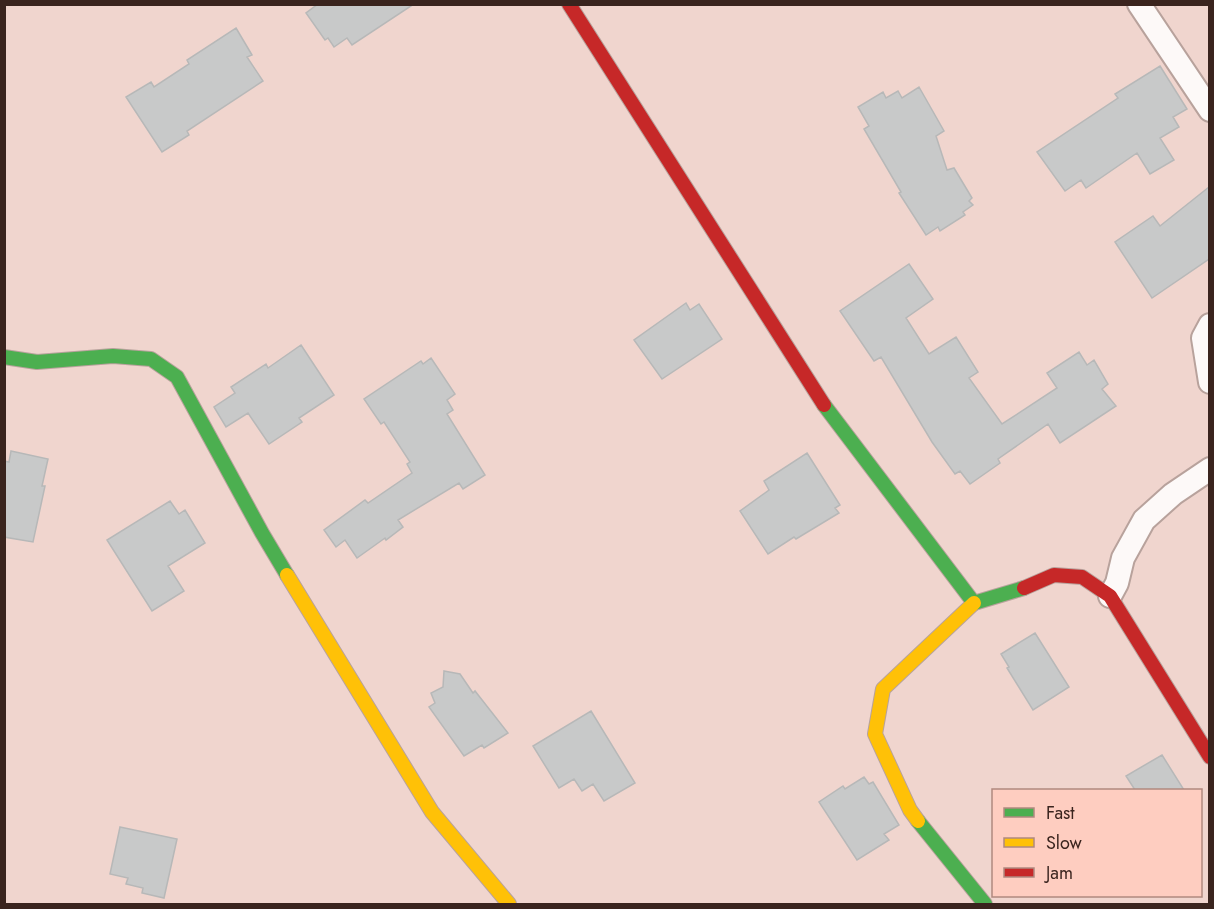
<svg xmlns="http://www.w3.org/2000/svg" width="1214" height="909" font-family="Jost,sans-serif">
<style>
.building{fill:#c8c9c9;stroke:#b7b8b8;stroke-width:1.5}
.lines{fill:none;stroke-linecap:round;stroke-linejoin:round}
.street-casing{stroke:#b8a29c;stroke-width:26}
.fast-casing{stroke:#b8a29c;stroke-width:16}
.slow-casing{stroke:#b8a29c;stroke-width:16}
.jam-casing{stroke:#b8a29c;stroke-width:16}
.street{stroke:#fdf9f8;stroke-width:22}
.fast{stroke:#4caf50;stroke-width:14}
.slow{stroke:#ffc107;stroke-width:14}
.jam{stroke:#c62828;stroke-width:14}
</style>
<rect width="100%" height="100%" fill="#f0d5ce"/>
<path class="building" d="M 318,4 L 414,4 L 352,45 L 347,38 L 334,47 L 328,38 L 325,40 L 306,13 Z
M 236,28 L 252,55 L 247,57 L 263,81 L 187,131 L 189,135 L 162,152 L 126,97 L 151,82 L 154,87 L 189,64 L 187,60 Z
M 1160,66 L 1187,109 L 1173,117 L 1179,127 L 1160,138 L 1174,160 L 1150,174 L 1137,153 L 1086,188 L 1081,180 L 1065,191 L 1037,152 L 1118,98 L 1115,94 Z
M 919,87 L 944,131 L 936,136 L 947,170 L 954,168 L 972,198 L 969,201 L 973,205 L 963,212 L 965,215 L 940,231 L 938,227 L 926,235 L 899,193 L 901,192 L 864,129 L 869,126 L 858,107 L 883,92 L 886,98 L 898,91 L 902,98 Z
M 1209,187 L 1209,259 L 1152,298 L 1115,242 L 1153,216 L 1160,226 Z
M 909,264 L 933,299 L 906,318 L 929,354 L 956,337 L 978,372 L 969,378 L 1002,424 L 1057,388 L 1047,373 L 1079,352 L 1087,365 L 1094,360 L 1108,384 L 1102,389 L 1116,406 L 1060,443 L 1048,424 L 998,459 L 1000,463 L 970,484 L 960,471 L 955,474 L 932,442 L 881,357 L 874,361 L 840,311 Z
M 686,303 L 690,310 L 699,304 L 722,339 L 662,379 L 634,340 Z
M 301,345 L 334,395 L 299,418 L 302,422 L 269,444 L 248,413 L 226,427 L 214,407 L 235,393 L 231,387 L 266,364 L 268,368 Z
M 431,358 L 455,394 L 447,400 L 453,410 L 447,414 L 485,475 L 463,489 L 459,483 L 398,520 L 403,527 L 386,540 L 385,538 L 357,558 L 345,540 L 336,547 L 324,530 L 365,500 L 368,503 L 412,473 L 407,464 L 410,462 L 384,422 L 381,424 L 364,399 L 421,361 L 423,364 Z
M 11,451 L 48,459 L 42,486 L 45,486 L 33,542 L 4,537 L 4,461 L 9,462 Z
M 807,453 L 840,505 L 835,508 L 839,513 L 796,539 L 794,537 L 768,554 L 740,511 L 769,490 L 764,481 Z
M 170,501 L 179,514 L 185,510 L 205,543 L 168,566 L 184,591 L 152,611 L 107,540 Z
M 1035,633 L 1069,687 L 1033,710 L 1007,668 L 1009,667 L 1001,654 Z
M 444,671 L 460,674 L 473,693 L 475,691 L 508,733 L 484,748 L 482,745 L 464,756 L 429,707 L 435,703 L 431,693 L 443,687 Z
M 591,711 L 635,783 L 604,801 L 593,784 L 582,791 L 574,779 L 559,788 L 533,746 Z
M 1162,755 L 1184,790 L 1135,790 L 1126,776 Z
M 864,777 L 869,784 L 873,782 L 899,825 L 884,834 L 889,840 L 857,860 L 819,802 L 843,786 L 845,789 Z
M 120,827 L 177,839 L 164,898 L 142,893 L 143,888 L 126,884 L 128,878 L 110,874 Z"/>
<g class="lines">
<g class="street-casing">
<path id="street" d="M 1139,4 L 1210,110
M 1210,325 L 1203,338 L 1210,382
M 1110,596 L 1117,583 L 1123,558 L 1144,520 L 1173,494 L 1210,469"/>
</g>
<g class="fast-casing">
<path id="fast" d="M 4,357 L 37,362 L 113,356 L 151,359 L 177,377 L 262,533 L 287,575
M 824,405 L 974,603 L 1024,588
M 918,821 L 985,904"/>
</g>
<g class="slow-casing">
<path id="slow" d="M 287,575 L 432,812 L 509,904
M 918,821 L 910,810 L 875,734 L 883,689 L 974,603"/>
</g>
<g class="jam-casing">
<path id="jam" d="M 569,4 L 824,405
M 1024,588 L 1054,575 L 1082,577 L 1110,596 L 1210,757"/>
</g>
<use href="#street" class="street"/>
<use href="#fast" class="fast"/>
<use href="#slow" class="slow"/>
<use href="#jam" class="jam"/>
</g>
<rect width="1214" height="909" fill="none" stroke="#3a241e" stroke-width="12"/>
<rect x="992" y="789" width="210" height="108" fill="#fecdc0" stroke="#b0897f" stroke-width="1.5"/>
<rect x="1004" y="808" width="30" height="9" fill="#4caf50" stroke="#b0897f" stroke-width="1.5"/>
<text x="1046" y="819" font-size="18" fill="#3a241e">Fast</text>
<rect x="1004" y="838" width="30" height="9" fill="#ffc107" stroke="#b0897f" stroke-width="1.5"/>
<text x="1046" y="849" font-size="18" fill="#3a241e">Slow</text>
<rect x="1004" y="868" width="30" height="9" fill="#c62828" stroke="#b0897f" stroke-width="1.5"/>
<text x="1046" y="879" font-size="18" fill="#3a241e">Jam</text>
</svg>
